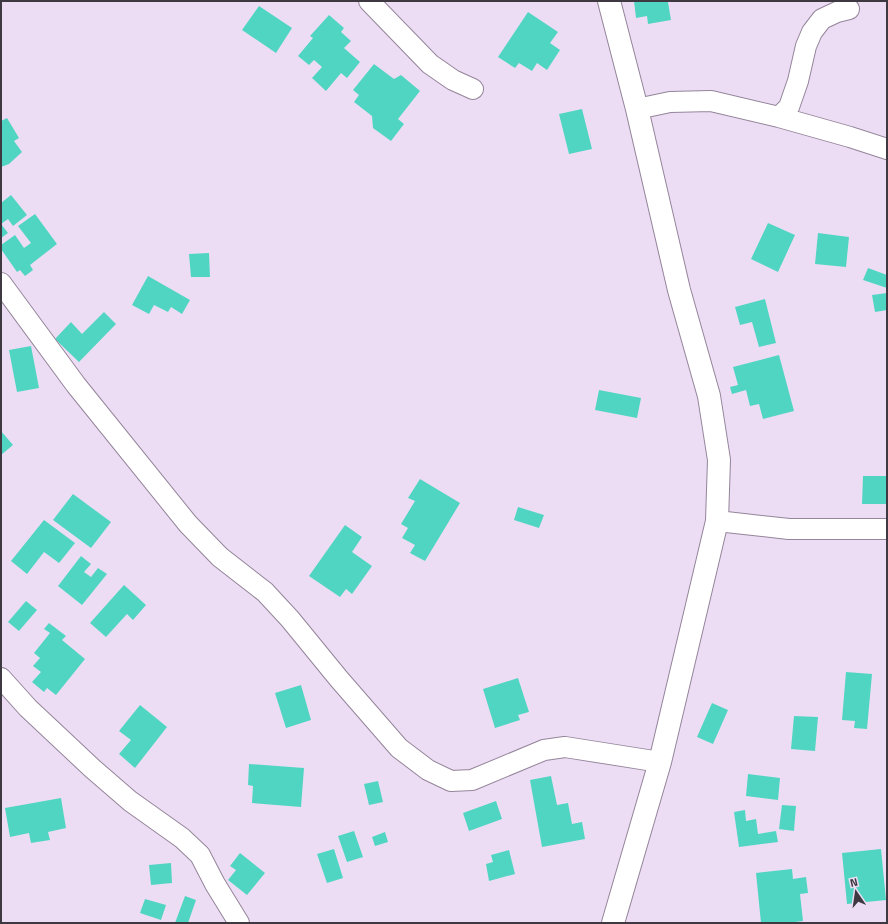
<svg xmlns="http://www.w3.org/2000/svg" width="888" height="924" font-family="'Titillium Web',sans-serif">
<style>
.building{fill:#51d5c3}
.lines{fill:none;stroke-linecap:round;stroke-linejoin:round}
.minor-casing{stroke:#94859a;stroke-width:22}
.tertiary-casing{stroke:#94859a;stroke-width:24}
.minor{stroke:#fff;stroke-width:20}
.tertiary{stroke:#fff;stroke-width:22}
</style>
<rect width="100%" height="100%" fill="#edddf4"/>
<path class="building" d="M 634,1 L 671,1 L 668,2 L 671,20 L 648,24 L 647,16 L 636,18 Z
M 259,6 L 292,28 L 276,53 L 242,30 Z
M 528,12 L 558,32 L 550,43 L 560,50 L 547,70 L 537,63 L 532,71 L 519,63 L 515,68 L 498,57 Z
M 329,15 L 344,28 L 341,32 L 351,41 L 344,48 L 360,62 L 347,78 L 341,73 L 326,91 L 312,78 L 322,67 L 314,60 L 309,65 L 298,56 L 313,38 L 310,36 Z
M 374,64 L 394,79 L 401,75 L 420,91 L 398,119 L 404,124 L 391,141 L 373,128 L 372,116 L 354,102 L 359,95 L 353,90 Z
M 582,109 L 592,149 L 569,154 L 559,114 Z
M 7,118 L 19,138 L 14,141 L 22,152 L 9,164 L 1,167 L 1,121 Z
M 11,195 L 27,215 L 13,226 L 8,219 L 1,224 L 8,233 L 1,238 L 1,203 Z
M 35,214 L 57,244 L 30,265 L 33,270 L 25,276 L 20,270 L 17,272 L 1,249 L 1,245 L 15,235 L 24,248 L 31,243 L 18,226 Z
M 768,223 L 795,235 L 778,272 L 751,259 Z
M 818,233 L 849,237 L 846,267 L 815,264 Z
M 209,253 L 210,277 L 191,277 L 189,254 Z
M 868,268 L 887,275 L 887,288 L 863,280 Z
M 148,276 L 190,300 L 182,314 L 171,307 L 168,312 L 154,305 L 149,314 L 132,305 Z
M 887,293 L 887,310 L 875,312 L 872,295 Z
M 765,299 L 776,343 L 759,347 L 752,322 L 740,325 L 735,307 Z
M 104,312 L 116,324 L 79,362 L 55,339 L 71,322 L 82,334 Z
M 31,346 L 39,388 L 17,392 L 9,350 Z
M 779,355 L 794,411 L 763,419 L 759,404 L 750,406 L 746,390 L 732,394 L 730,387 L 738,385 L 733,367 Z
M 599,390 L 641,398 L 637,418 L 595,410 Z
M 1,431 L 13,445 L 1,455 Z
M 863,476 L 887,476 L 887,504 L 862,504 Z
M 420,479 L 460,503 L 425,561 L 410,553 L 415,545 L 402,538 L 408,528 L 401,524 L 415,501 L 408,498 Z
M 73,494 L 111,522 L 91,548 L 53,520 Z
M 518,507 L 544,515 L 539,528 L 514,520 Z
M 44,520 L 75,543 L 59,563 L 44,552 L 27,574 L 11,561 Z
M 345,525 L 362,537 L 352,552 L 372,566 L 352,594 L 346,589 L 340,597 L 309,576 Z
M 81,556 L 91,564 L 84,572 L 91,577 L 98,568 L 107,574 L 82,605 L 58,586 Z
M 124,585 L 146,605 L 133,620 L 127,614 L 106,637 L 90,623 Z
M 26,601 L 37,610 L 19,631 L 8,622 Z
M 49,623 L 66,636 L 62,640 L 85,659 L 56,695 L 47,688 L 44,692 L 32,682 L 41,672 L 33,666 L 40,658 L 34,653 L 50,633 L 44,629 Z
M 846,672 L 872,674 L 867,729 L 854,728 L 855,721 L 842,720 Z
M 518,678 L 529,712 L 518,715 L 520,720 L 495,728 L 483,689 Z
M 301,685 L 311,720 L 286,728 L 275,693 Z
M 712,703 L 728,710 L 713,744 L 697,737 Z
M 140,705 L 167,727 L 135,768 L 119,754 L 131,740 L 119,731 Z
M 794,716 L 818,717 L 815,751 L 791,749 Z
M 249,764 L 304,768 L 301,807 L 252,803 L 253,786 L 248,785 Z
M 748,774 L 780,778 L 778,800 L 746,796 Z
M 551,776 L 557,805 L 568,803 L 572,824 L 582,822 L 585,839 L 542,847 L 530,780 Z
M 378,781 L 383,802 L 369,805 L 364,784 Z
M 61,798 L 66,828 L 48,832 L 50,840 L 31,843 L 29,833 L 10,837 L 5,808 Z
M 496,801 L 502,819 L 469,831 L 463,813 Z
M 782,805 L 796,806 L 794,831 L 779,829 Z
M 745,810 L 746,821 L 756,819 L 758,834 L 776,831 L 778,842 L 739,847 L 734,812 Z
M 354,831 L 363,857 L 347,862 L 338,836 Z
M 385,832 L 388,842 L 375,846 L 372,837 Z
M 334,849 L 343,878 L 327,883 L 317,854 Z
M 881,849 L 886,900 L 847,904 L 842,853 Z
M 509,850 L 515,874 L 489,881 L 486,864 L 493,862 L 491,855 Z
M 240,853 L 265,873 L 247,895 L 228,880 L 236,870 L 230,866 Z
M 171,863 L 172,883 L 151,885 L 149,865 Z
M 792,869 L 793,879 L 806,877 L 808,893 L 800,894 L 803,921 L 787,923 L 761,923 L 756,873 Z
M 185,896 L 196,900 L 188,923 L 175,923 Z
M 145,899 L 166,905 L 161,920 L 140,913 Z"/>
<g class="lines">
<g class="minor-casing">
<path id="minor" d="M 369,1 L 430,64 L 453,80 L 473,89
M 637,109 L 670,102 L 711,101 L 779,117 L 850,137 L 887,149
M 779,117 L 789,107 L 798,81 L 806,46 L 812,32 L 822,19 L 837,12 L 849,9
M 1,283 L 76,385 L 188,524 L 220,557 L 265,592 L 290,619 L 339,679 L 399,748 L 428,770 L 451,781 L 472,780 L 544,750 L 565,747 L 660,762
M 717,521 L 789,529 L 887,529
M 1,678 L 28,708 L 93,769 L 130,801 L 182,838 L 200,855 L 215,884 L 239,923"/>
</g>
<g class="tertiary-casing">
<path id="tertiary" d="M 609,1 L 637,109 L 679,290 L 709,396 L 719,460 L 717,521 L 660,762 L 613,923"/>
</g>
<use href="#minor" class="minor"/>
<use href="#tertiary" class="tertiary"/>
</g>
<rect width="888" height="924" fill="none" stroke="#3e3841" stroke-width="4"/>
<g transform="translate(856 892) rotate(347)" stroke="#edddf4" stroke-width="3" paint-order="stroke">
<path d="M0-3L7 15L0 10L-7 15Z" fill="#3e3841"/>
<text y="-6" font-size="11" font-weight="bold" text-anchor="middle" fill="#3e3841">N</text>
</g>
</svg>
